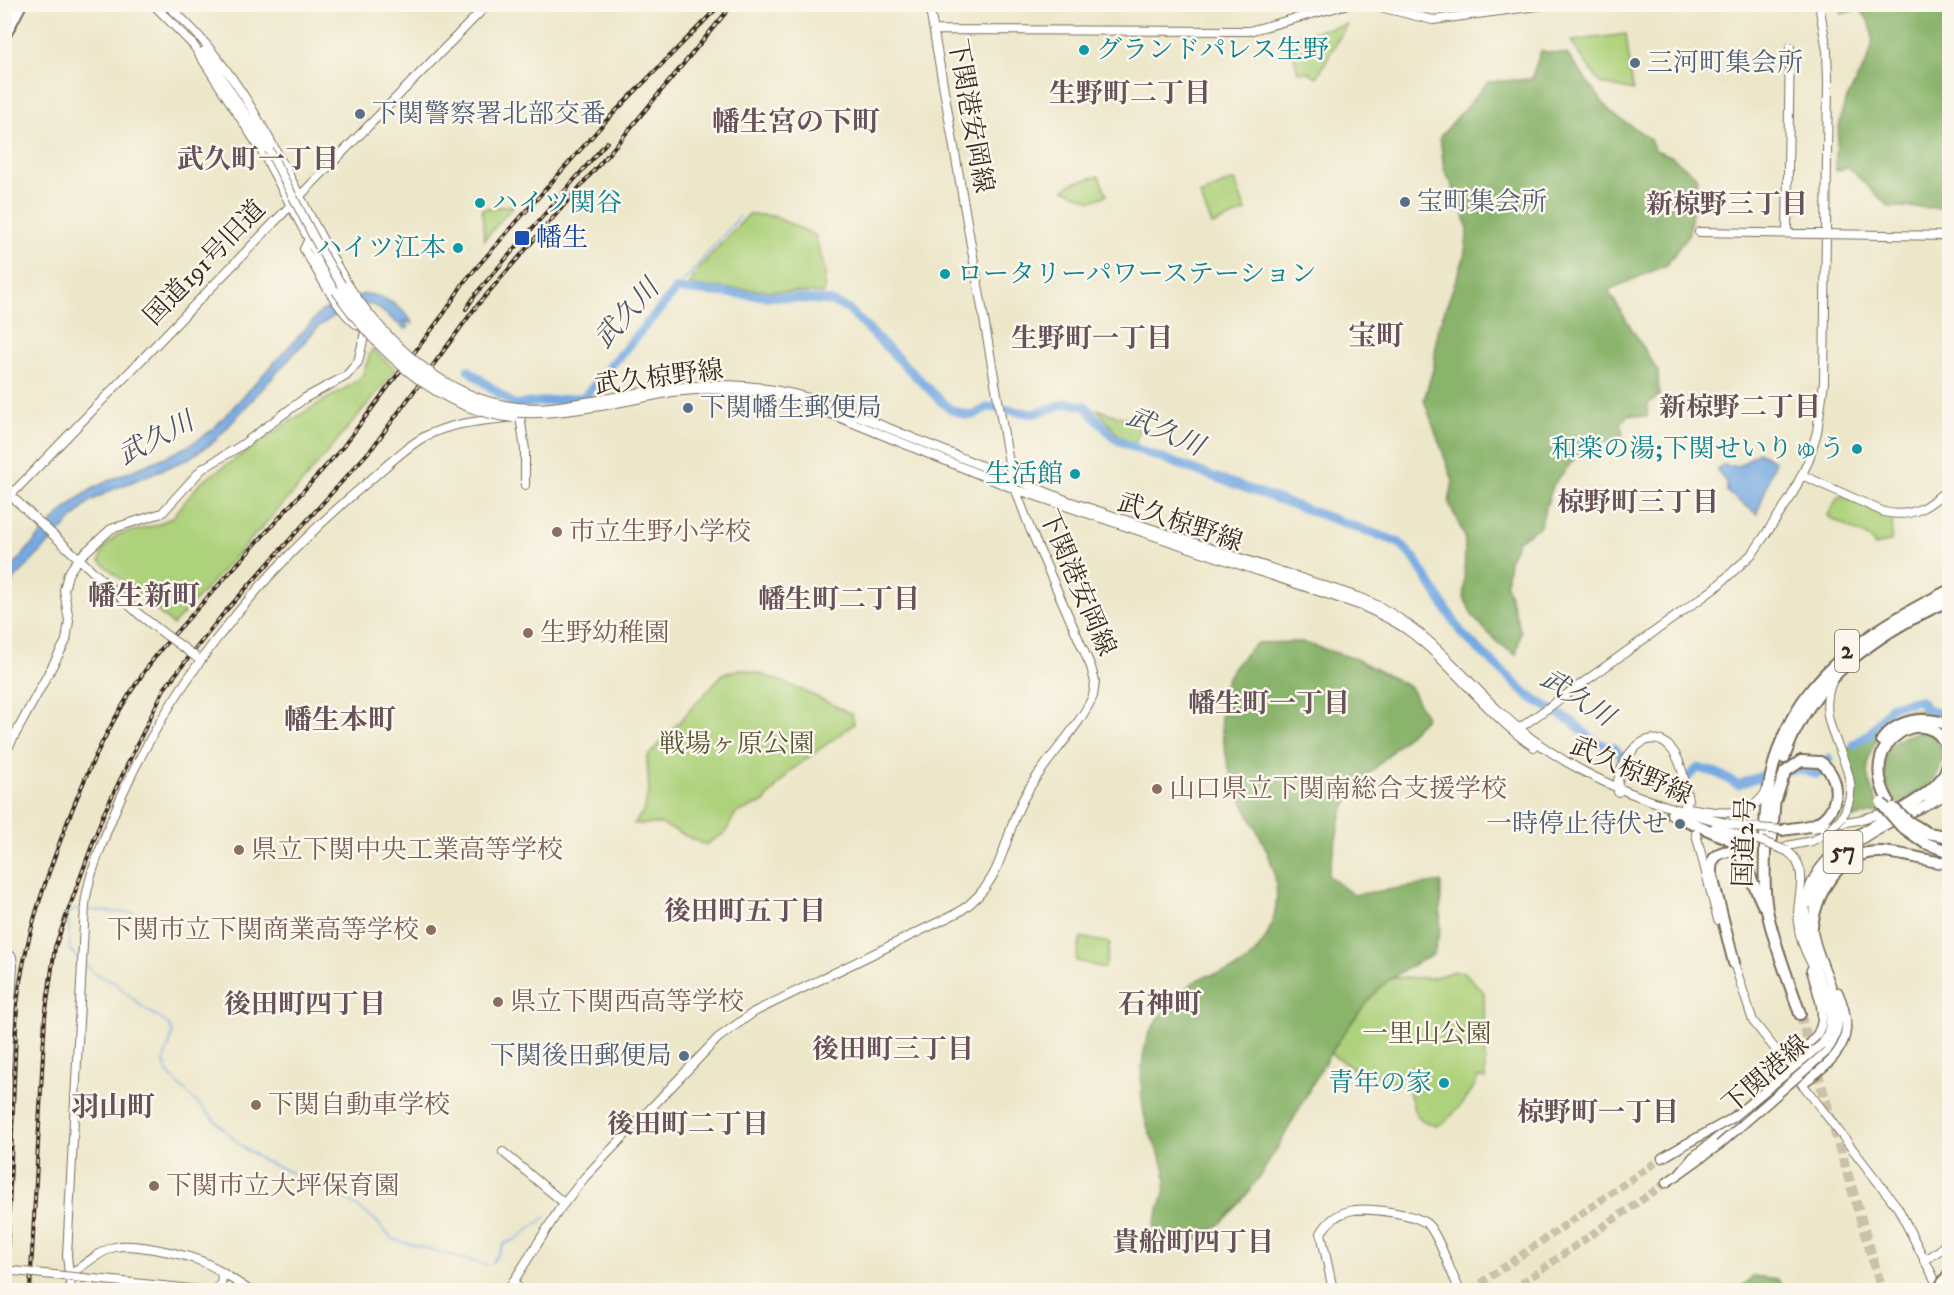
<svg xmlns="http://www.w3.org/2000/svg" width="1954" height="1295" font-family="'IM FELL DW Pica','Noto Serif JP',serif">
<style>
.green{fill:#aed27c;stroke:#747e4d;stroke-width:1.5}
.forest{fill:#8ab46c;stroke:#626f45;stroke-width:1.5}
.water{fill:#75a9e2;stroke:#586a80;stroke-width:1.5}
.lines{fill:none;stroke-linecap:round;stroke-linejoin:round}
.stream{stroke:#75a9e2;stroke-width:1.5}
.river{stroke:#75a9e2;stroke-width:9}
.primary-tunnel{stroke:#c9c1a8;stroke-width:8;stroke-dasharray:8 4;stroke-linecap:butt}
.highway-tunnel{stroke:#c9c1a8;stroke-width:10;stroke-dasharray:10 5;stroke-linecap:butt}
.secondary-casing{stroke:#796c5a;stroke-width:10}
.primary-casing{stroke:#796c5a;stroke-width:11}
.highway-casing{stroke:#796c5a;stroke-width:14}
.secondary{stroke:#fff;stroke-width:8}
.primary{stroke:#fff;stroke-width:8}
.highway{stroke:#fff;stroke-width:10}
.rail-casing{stroke:#3b2a1e;stroke-width:4}
.rail{stroke:#fbf7ec;stroke-width:1.5;stroke-dasharray:4.5;stroke-linecap:butt}
.secondary-bridge-casing{stroke:#796c5a;stroke-width:10;stroke-linecap:butt}
.primary-bridge-casing{stroke:#796c5a;stroke-width:11;stroke-linecap:butt}
.highway-bridge-casing{stroke:#796c5a;stroke-width:14;stroke-linecap:butt}
.secondary-bridge{stroke:#fff;stroke-width:8}
.primary-bridge{stroke:#fff;stroke-width:8}
.highway-bridge{stroke:#fff;stroke-width:10}
.culture-dot{fill:#0f9aa8;stroke:#fbf7ec;stroke-width:2}
.service-dot{fill:#5c6f8a;stroke:#fbf7ec;stroke-width:2}
.transit-dot{fill:#1a4fb4;stroke:#fbf7ec;stroke-width:2}
.education-dot{fill:#8d6e63;stroke:#fbf7ec;stroke-width:2}
.labels{text-anchor:middle;dominant-baseline:central;stroke-width:5;stroke-linejoin:round;paint-order:stroke}
.shield{fill:#fbf7ec;stroke:#75685c;stroke-width:1.5}
.shield-label{font-size:24px;font-weight:bold;fill:#3b2a1e}
.culture-label{font-size:26px;fill:#0d838f;stroke:#fbf7ec;text-anchor:end}
.service-label{font-size:26px;fill:#4e5e75;stroke:#fbf7ec;text-anchor:start}
.street-label{font-size:26px;fill:#3b2a1e;stroke:#fbf7ec}
.transit-label{font-size:26px;fill:#164399;stroke:#fbf7ec;text-anchor:start}
.education-label{font-size:26px;fill:#785e54;stroke:#fbf7ec;text-anchor:start}
.park-label{font-size:26px;fill:#585436;stroke:#fbf7ec}
.neighbourhood-label{font-size:27px;font-weight:bold;fill:#68525a;stroke:#fbf7ec}
.water-label{font-size:27px;font-style:italic;fill:#4f5663;stroke:#fbf7ec}
.quarter-label{font-size:28px;font-weight:bold;fill:#68525a;stroke:#fbf7ec}
</style>
<rect width="100%" height="100%" fill="#fbf7ec"/>
<filter id="ink" filterUnits="userSpaceOnUse"><feTurbulence type="fractalNoise" baseFrequency=".0167" numOctaves="2"/><feDisplacementMap in="SourceGraphic" scale="12" xChannelSelector="R" yChannelSelector="G"/><feConvolveMatrix kernelMatrix="1 2 1 2 8 2 1 2 1" color-interpolation-filters="sRGB"/></filter>
<filter id="wash" filterUnits="userSpaceOnUse"><feTurbulence type="fractalNoise" baseFrequency=".008" numOctaves="4" result="noise"/><feDisplacementMap in="SourceGraphic" scale="24" xChannelSelector="R" yChannelSelector="G"/><feGaussianBlur stdDeviation="1.35" result="paint"/><feColorMatrix in="noise" values="0 0 0 0 0 0 0 0 0 0 0 0 0 0 0 0 0 1.4 0 .05"/><feComposite in="paint" operator="in"/></filter>
<g filter="url(#wash)">
<rect width="100%" height="100%" fill="#ede7ca"/>
<path class="green" d="M 1347,24 L 1317,77 L 1308,72 L 1298,72 L 1292,49 L 1287,46 L 1294,36 Z
M 1626,34 L 1633,91 L 1600,83 L 1571,41 Z
M 1099,176 L 1107,195 L 1092,201 L 1064,189 L 1073,183 Z
M 1231,181 L 1235,182 L 1246,211 L 1212,225 L 1200,195 Z
M 514,205 L 484,240 L 482,209 Z
M 749,214 L 773,216 L 815,235 L 825,270 L 824,294 L 689,286 L 698,269 Z
M 372,349 L 396,370 L 295,491 L 173,625 L 100,561 L 102,550 L 117,535 L 157,525 L 173,517 L 200,483 L 300,415 L 349,386 L 362,376 Z
M 1097,409 C 1112,414 1128,422 1143,416 L 1135,445 L 1119,436 Z
M 1843,496 L 1893,517 L 1891,541 L 1875,546 L 1871,539 L 1830,518 L 1828,515 L 1838,497 Z
M 740,669 C 779,677 816,697 852,714 L 854,724 L 790,771 L 763,803 L 736,813 L 725,833 L 705,845 L 661,824 L 634,824 L 644,810 L 649,791 L 647,757 L 723,674 Z
M 1081,937 L 1110,943 L 1105,968 L 1076,961 Z
M 1455,971 L 1464,972 L 1484,992 L 1485,1079 L 1478,1077 C 1474,1091 1449,1123 1436,1126 C 1403,1116 1420,1102 1403,1084 L 1368,1074 L 1359,1080 L 1351,1067 L 1323,1049 L 1378,977 L 1432,978 Z"/>
<path class="forest" d="M 1840,5 L 1949,5 L 1949,208 L 1889,207 L 1848,167 L 1836,171 C 1835,156 1839,120 1844,106 C 1856,72 1891,45 1860,9 L 1842,14 Z
M 1541,51 L 1567,54 L 1610,112 L 1649,138 L 1655,150 L 1671,156 L 1697,177 L 1689,233 L 1667,265 L 1608,290 L 1658,372 L 1659,396 L 1648,404 L 1647,417 L 1630,414 L 1621,422 L 1623,435 L 1611,441 L 1595,440 L 1580,452 L 1553,485 L 1540,526 L 1518,541 L 1509,561 L 1506,585 L 1521,632 L 1516,655 L 1499,644 L 1473,617 L 1464,597 L 1465,537 L 1449,503 L 1453,481 L 1424,400 L 1434,366 L 1437,332 L 1464,258 L 1468,229 L 1460,201 L 1444,169 L 1440,137 L 1488,82 L 1531,79 Z
M 1301,642 L 1356,659 L 1410,687 L 1426,717 L 1366,777 L 1342,811 L 1328,875 L 1353,895 L 1441,882 L 1440,930 L 1434,954 C 1416,964 1391,975 1377,991 C 1359,1010 1343,1035 1328,1057 C 1296,1107 1242,1242 1173,1247 C 1167,1247 1158,1242 1152,1240 C 1152,1219 1167,1197 1166,1179 C 1165,1160 1153,1144 1148,1128 C 1139,1102 1139,1059 1149,1034 C 1157,1017 1182,990 1197,980 C 1207,974 1221,974 1232,970 C 1256,961 1273,931 1276,906 C 1282,860 1250,824 1234,784 C 1226,762 1215,707 1224,686 C 1231,668 1243,655 1257,643 Z
M 1927,708 L 1949,717 L 1949,721 C 1886,701 1844,757 1883,811 L 1844,820 C 1858,796 1855,775 1843,751 L 1867,739 L 1887,718 L 1900,712 Z
M 1924,732 L 1933,735 L 1944,753 C 1940,784 1921,792 1895,805 C 1890,799 1889,791 1887,783 C 1878,753 1894,734 1924,732 Z
M 1754,1276 L 1777,1279 L 1787,1290 L 1738,1290 Z"/>
<path class="water" d="M 364,294 C 383,294 404,308 413,324 L 403,320 L 409,327 L 405,329 L 374,305 C 353,303 334,315 318,327 L 214,442 L 186,460 L 109,491 L 89,502 L 5,589 L 5,575 C 32,546 59,508 94,488 C 136,465 175,460 214,428 L 322,311 Z
M 1758,452 L 1775,461 L 1757,514 L 1727,492 L 1727,483 L 1717,470 L 1723,465 C 1741,469 1745,462 1758,452 Z"/>
<g class="lines">
<path class="stream" d="M 677,289 L 740,216
M 4,735 L 8,724
M 87,910 L 146,914
M 78,958 L 70,950 L 68,913 L 76,909 L 82,909
M 86,965 L 95,974 L 112,981 L 144,1008 L 168,1024 L 173,1033 L 164,1060 L 167,1073 L 241,1146 L 264,1161 L 337,1192 L 374,1219 L 392,1239 L 486,1265
M 492,1263 L 505,1243 L 515,1240 L 546,1217"/>
<path class="river" d="M 468,370 L 514,405 L 584,397 L 677,289 L 830,301 L 848,309 L 941,401 L 950,409 L 966,415 L 973,415 L 989,407 L 1033,414 L 1067,403 L 1085,406 L 1115,439 L 1147,453 L 1398,542 L 1414,558 L 1462,634 L 1530,697 L 1573,722 L 1595,742 L 1614,748 L 1644,780 L 1656,784 L 1680,784 L 1698,768 L 1717,773 L 1738,785 C 1761,775 1792,763 1816,774 L 1829,759
M 1854,744 L 1869,735 L 1891,706 L 1919,700 L 1927,709 L 1941,713 L 1950,705"/>
</g>
</g>
<g filter="url(#ink)">
<g class="lines">
<path class="primary-tunnel" d="M 1471,1290 L 1662,1158
M 1512,1290 L 1666,1183"/>
<path class="highway-tunnel" d="M 1800,1014 L 1882,1290"/>
<g class="secondary-casing">
<path id="secondary" d="M 153,4 L 194,46
M 166,4 C 253,78 291,190 348,285
M 1368,4 L 1433,20 L 1552,4
M 934,30 L 1249,31 L 1349,4
M 192,43 L 263,153 L 333,285
M 204,51 L 269,150
M 1699,232 L 1950,236
M 1787,233 L 1790,47
M 594,401 C 679,383 750,375 834,406 L 1068,501 L 1364,599 C 1425,626 1454,668 1500,712 C 1552,761 1611,789 1679,810 C 1705,818 1731,826 1759,828
M 601,406 L 672,392 L 706,389 L 750,391 L 797,400 L 1015,489 L 1362,606 C 1377,613 1393,620 1407,630 C 1452,662 1486,714 1534,747
M 520,416 L 525,450 L 525,485
M 1802,475 L 1884,512 C 1913,519 1929,506 1950,487
M 11,496 L 140,615 L 166,635
M 4,502 L 290,206 L 488,4
M 1832,682 C 1810,734 1872,769 1842,817
M 1517,730 L 1714,589 L 1753,553 L 1791,497 L 1808,462 L 1817,432 L 1824,382 L 1828,81 L 1827,51 L 1819,4
M 4,755 L 66,641 L 69,621 L 64,590 L 68,574 L 79,558 L 111,529 L 162,513 L 202,469 L 242,445 L 305,398 L 346,376 L 358,362 L 366,328 C 345,327 316,267 304,249 L 308,241
M 1618,792 C 1614,765 1647,717 1673,751 C 1683,764 1685,785 1688,800
M 1684,807 C 1713,812 1750,822 1767,790
M 1714,828 L 1761,841
M 1812,828 L 1858,820 L 1891,811
M 1696,834 L 1718,920
M 1787,846 L 1812,841 L 1828,832
M 1787,851 C 1812,869 1796,896 1798,922 C 1799,938 1805,952 1813,966
M 4,952 L 12,957 L 13,965 L 4,1120
M 1733,960 L 1753,1021 L 1791,1069
M 1800,1081 L 1898,1208 L 1940,1290
M 503,1152 L 564,1203
M 1924,1261 L 1940,1250 L 1950,1238
M 220,1271 L 249,1290
M 68,1276 C 82,1267 99,1251 115,1247 C 134,1242 205,1257 219,1271 C 223,1274 222,1279 221,1284 L 214,1290
M 513,1281 L 520,1290
M 173,1287 L 199,1290
M 71,1290 L 67,1256 L 85,905 C 88,878 98,856 107,831 C 159,695 259,573 369,481 C 387,466 405,447 426,436 C 451,423 478,421 506,418
M 508,1290 L 559,1210 L 585,1177 L 718,1038 L 754,1012 L 959,912 C 1009,879 1001,832 1030,787 C 1049,756 1078,729 1093,696 L 1095,682 L 1091,667 L 1031,531 L 1012,480 L 929,4
M 1333,1290 L 1321,1233 C 1327,1223 1337,1214 1349,1211 C 1365,1207 1420,1213 1430,1227 C 1443,1245 1449,1271 1460,1290"/>
</g>
<g class="primary-casing">
<path id="primary" d="M 1926,797 L 1950,785
M 1813,904 C 1826,841 1900,821 1950,793
M 1812,920 C 1812,964 1860,1011 1826,1052
M 1822,1044 C 1837,1022 1829,1002 1820,979 C 1784,888 1815,854 1896,813
M 1787,1065 C 1831,1028 1827,1022 1811,970
M 1802,1084 C 1838,1058 1859,1038 1838,992
M 1662,1158 L 1684,1145
M 1677,1176 L 1693,1157 L 1765,1100
M 1666,1183 L 1719,1145"/>
</g>
<g class="highway-casing">
<path id="highway" d="M 4,22 L 12,4
M 4,37 L 21,4
M 1882,740 C 1899,718 1924,716 1950,725
M 1784,758 C 1810,679 1876,633 1950,600
M 1776,799 L 1785,772 L 1801,761 L 1820,762 C 1842,777 1841,809 1817,823 C 1807,828 1794,828 1783,830
M 1888,800 C 1854,739 1931,701 1947,748 C 1950,759 1948,770 1941,779 C 1931,792 1915,801 1901,810
M 1672,814 L 1731,840 L 1746,855
M 1909,822 L 1928,833 L 1950,837
M 1901,826 L 1925,843 L 1950,852
M 1772,838 L 1775,794
M 1812,926 C 1817,891 1840,850 1881,852 C 1904,853 1927,861 1950,864
M 1734,963 L 1711,872 C 1710,854 1725,847 1740,854 L 1763,905
M 1800,1014 C 1789,980 1774,945 1767,910 C 1763,889 1765,867 1765,846 C 1762,707 1835,647 1950,590
M 1944,1281 L 1950,1273"/>
</g>
<use href="#secondary" class="secondary"/>
<use href="#primary" class="primary"/>
<use href="#highway" class="highway"/>
<g class="rail-casing">
<path id="rail" d="M 466,309 L 478,291 L 607,142
M 6,1290 L 17,1005 C 23,949 39,899 58,847 C 84,775 114,709 161,649 L 342,448 L 445,312 L 464,282 L 504,236 L 605,122 L 721,4
M 30,1290 L 45,1017 L 55,947 L 103,815 L 164,689 L 223,614 L 373,447 L 475,308 L 623,137 L 733,4"/>
</g>
<use href="#rail" class="rail"/>
<g class="secondary-bridge-casing">
<path id="secondary-bridge" d="M 269,150 C 316,238 353,337 446,388 C 466,399 486,409 509,412 C 540,416 571,410 601,406
M 348,285 C 386,342 445,399 517,407 C 545,410 572,404 599,400
M 336,291 C 376,351 438,410 513,418
M 166,635 L 196,657
M 1759,828 L 1783,830
M 1828,832 L 1842,817
M 1761,841 L 1787,851
M 4,1270 L 173,1287"/>
</g>
<g class="primary-bridge-casing">
<path id="primary-bridge" d="M 1684,1145 L 1731,1119 L 1822,1044
M 1719,1145 L 1826,1052"/>
</g>
<g class="highway-bridge-casing">
<path id="highway-bridge" d="M 1881,803 L 1901,826
M 1893,808 L 1909,822
M 1938,1290 L 1944,1281"/>
</g>
<use href="#secondary-bridge" class="secondary-bridge"/>
<use href="#primary-bridge" class="primary-bridge"/>
<use href="#highway-bridge" class="highway-bridge"/>
</g>
</g>
<g class="culture-dot">
<circle cx="1084" cy="50" r="6"/>
<circle cx="480" cy="203" r="6"/>
<circle cx="458" cy="248" r="6"/>
<circle cx="945" cy="274" r="6"/>
<circle cx="1857" cy="449" r="6"/>
<circle cx="1075" cy="474" r="6"/>
<circle cx="1444" cy="1083" r="6"/>
</g>
<g class="service-dot">
<circle cx="1635" cy="63" r="6"/>
<circle cx="360" cy="114" r="6"/>
<circle cx="1405" cy="202" r="6"/>
<circle cx="688" cy="408" r="6"/>
<circle cx="1680" cy="824" r="6"/>
<circle cx="684" cy="1056" r="6"/>
</g>
<rect class="transit-dot" x="514" y="230" width="16" height="16" rx="3"/>
<g class="education-dot">
<circle cx="557" cy="532" r="6"/>
<circle cx="528" cy="633" r="6"/>
<circle cx="1157" cy="789" r="6"/>
<circle cx="239" cy="850" r="6"/>
<circle cx="431" cy="930" r="6"/>
<circle cx="498" cy="1002" r="6"/>
<circle cx="256" cy="1105" r="6"/>
<circle cx="154" cy="1186" r="6"/>
</g>
<g class="labels">
<g class="shield">
<rect x="1835" y="630" width="24" height="42" rx="4.5"/>
<rect x="1823.5" y="831" width="39" height="42" rx="4.5"/>
</g>
<g class="shield-label">
<text x="1847" y="651">2</text>
<text x="1843" y="852">57</text>
</g>
<g class="culture-label">
<text x="1096" y="50" text-anchor="start">グランドパレス生野</text>
<text x="492" y="203" text-anchor="start">ハイツ関谷</text>
<text x="446" y="248">ハイツ江本</text>
<text x="957" y="274" text-anchor="start">ロータリーパワーステーション</text>
<text x="1845" y="449">和楽の湯;下関せいりゅう</text>
<text x="1063" y="474">生活館</text>
<text x="1432" y="1083">青年の家</text>
</g>
<g class="service-label">
<text x="1647" y="63">三河町集会所</text>
<text x="372" y="114">下関警察署北部交番</text>
<text x="1417" y="202">宝町集会所</text>
<text x="700" y="408">下関幡生郵便局</text>
<text x="1668" y="824" text-anchor="end">一時停止待伏せ</text>
<text x="672" y="1056" text-anchor="end">下関後田郵便局</text>
</g>
<g class="street-label">
<text transform="translate(970 116) rotate(80)">下関港安岡線</text>
<text transform="translate(205 263) rotate(-46)">国道191号旧道</text>
<text transform="translate(659 378) rotate(-7)">武久椋野線</text>
<text transform="translate(1180 523) rotate(19)">武久椋野線</text>
<text transform="translate(1077 583) rotate(67)">下関港安岡線</text>
<text transform="translate(1631 771) rotate(24)">武久椋野線</text>
<text transform="translate(1745 842) rotate(-88)">国道2号</text>
<text transform="translate(1766 1075) rotate(-41)">下関港線</text>
</g>
<g class="transit-label">
<text x="536" y="238">幡生</text>
</g>
<g class="education-label">
<text x="569" y="532">市立生野小学校</text>
<text x="540" y="633">生野幼稚園</text>
<text x="1169" y="789">山口県立下関南総合支援学校</text>
<text x="251" y="850">県立下関中央工業高等学校</text>
<text x="419" y="930" text-anchor="end">下関市立下関商業高等学校</text>
<text x="510" y="1002">県立下関西高等学校</text>
<text x="268" y="1105">下関自動車学校</text>
<text x="166" y="1186">下関市立大坪保育園</text>
</g>
<g class="park-label">
<text x="737" y="744">戦場ヶ原公園</text>
<text x="1427" y="1034">一里山公園</text>
</g>
<g class="neighbourhood-label">
<text x="1130" y="94">生野町二丁目</text>
<text x="258" y="160">武久町一丁目</text>
<text x="1727" y="205">新椋野三丁目</text>
<text x="1092" y="339">生野町一丁目</text>
<text x="1740" y="408">新椋野二丁目</text>
<text x="1638" y="503">椋野町三丁目</text>
<text x="839" y="600">幡生町二丁目</text>
<text x="1269" y="704">幡生町一丁目</text>
<text x="745" y="912">後田町五丁目</text>
<text x="305" y="1005">後田町四丁目</text>
<text x="893" y="1050">後田町三丁目</text>
<text x="1598" y="1113">椋野町一丁目</text>
<text x="688" y="1125">後田町二丁目</text>
<text x="1193" y="1243">貴船町四丁目</text>
</g>
<g class="water-label">
<text transform="translate(627 314) rotate(-48)">武久川</text>
<text transform="translate(1165 432) rotate(24)">武久川</text>
<text transform="translate(156 439) rotate(-28)">武久川</text>
<text transform="translate(1577 698) rotate(33)">武久川</text>
</g>
<g class="quarter-label">
<text x="796" y="122">幡生宮の下町</text>
<text x="1376" y="336">宝町</text>
<text x="144" y="596">幡生新町</text>
<text x="340" y="720">幡生本町</text>
<text x="1160" y="1004">石神町</text>
<text x="113" y="1107">羽山町</text>
</g>
</g>
<rect width="1954" height="1295" fill="none" stroke="#fbf7ec" stroke-width="24"/>
</svg>
